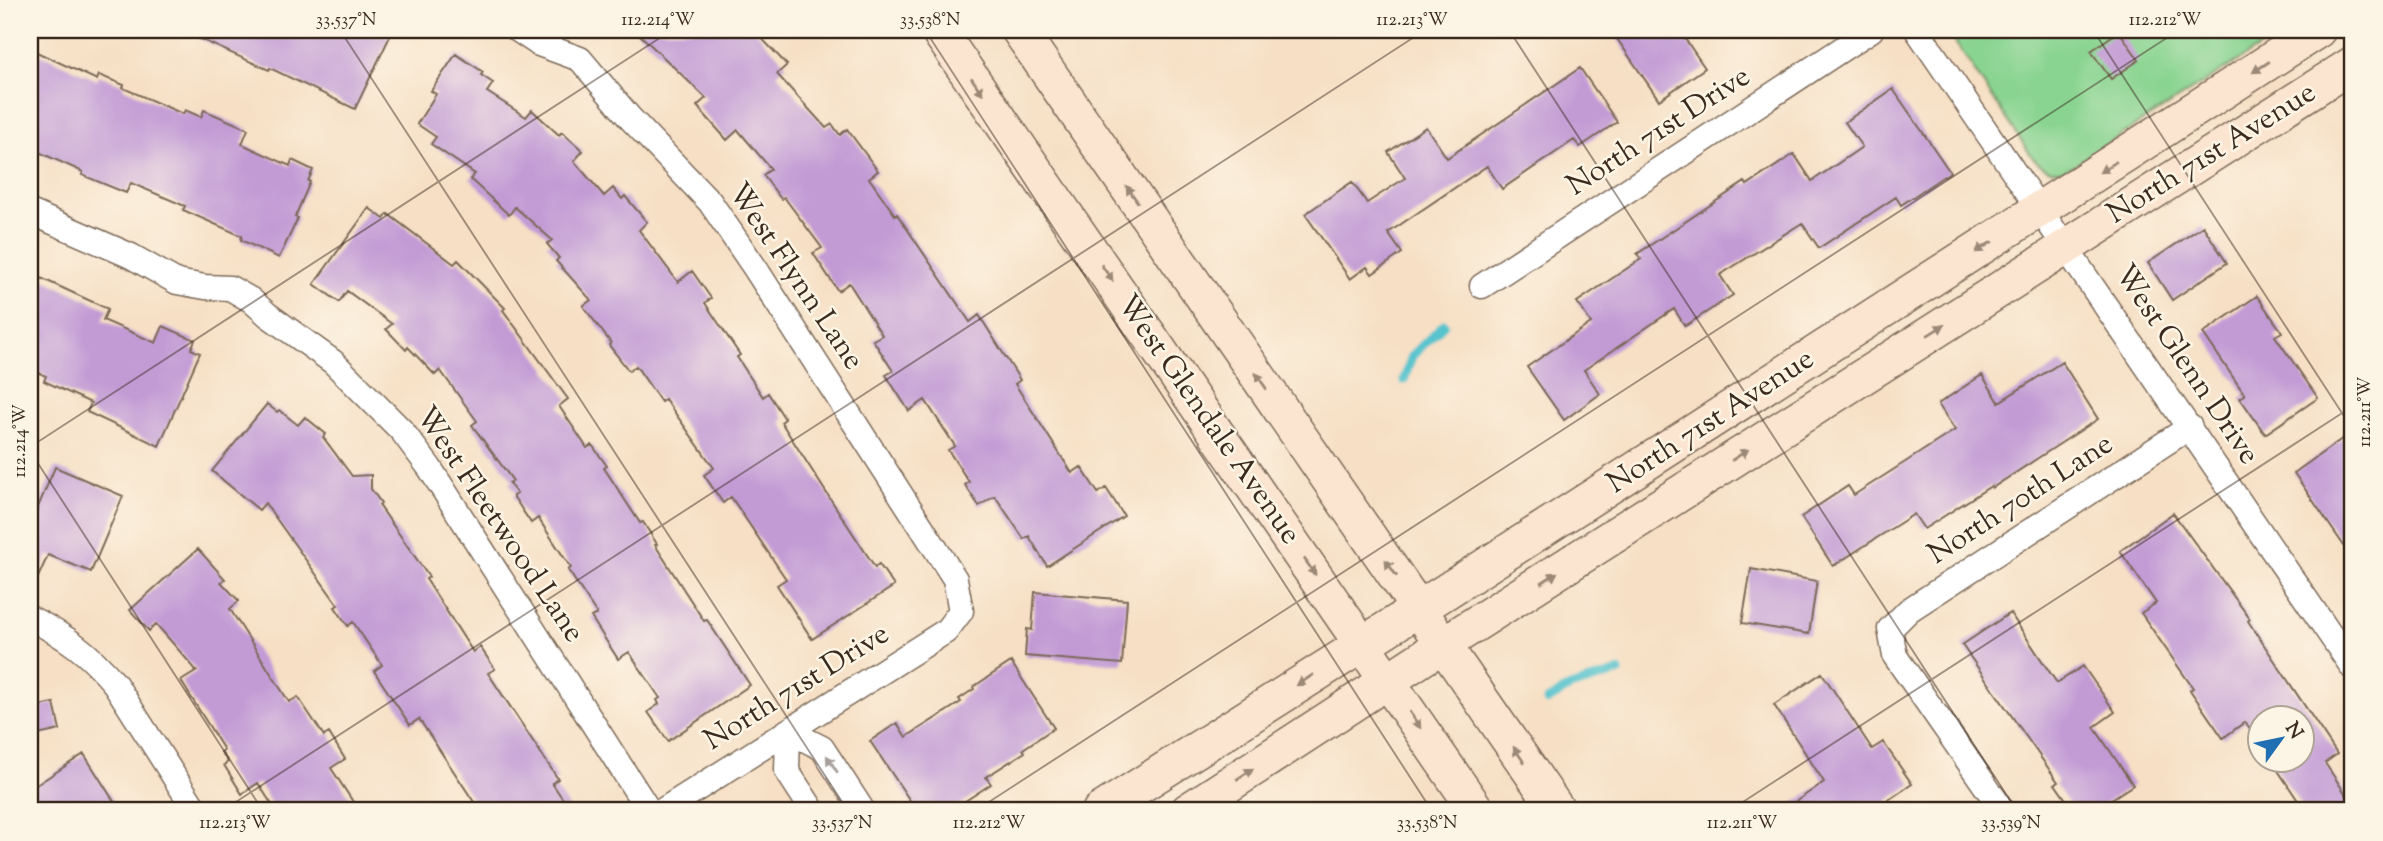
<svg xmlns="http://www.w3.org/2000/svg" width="2383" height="841" font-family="'Sorts Mill Goudy',serif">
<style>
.green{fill:#89d491;stroke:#627f58;stroke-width:2}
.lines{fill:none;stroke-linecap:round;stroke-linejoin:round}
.stream{stroke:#56c3cd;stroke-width:9}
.building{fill:#c29bd5}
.street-casing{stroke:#7c6958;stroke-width:27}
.secondary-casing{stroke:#7c6958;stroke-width:38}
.street{stroke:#fff;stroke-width:24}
.secondary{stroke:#fce5d0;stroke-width:35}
.oneway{fill:#9c8877}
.oneway2{fill:#a79f9a}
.ticks{fill:none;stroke:#3b2a1e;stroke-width:2;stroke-opacity:0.45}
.labels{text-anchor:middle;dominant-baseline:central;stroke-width:5;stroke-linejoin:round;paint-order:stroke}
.street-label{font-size:30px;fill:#3b2a1e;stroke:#fcf5e5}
.neatline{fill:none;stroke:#3b2a1e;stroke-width:2.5}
.ticks-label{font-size:18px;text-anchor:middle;fill:#3b2a1e}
</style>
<rect width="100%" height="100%" fill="#fcf5e5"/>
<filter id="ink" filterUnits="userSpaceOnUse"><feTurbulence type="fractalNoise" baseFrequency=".0143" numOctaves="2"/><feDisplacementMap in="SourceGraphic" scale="14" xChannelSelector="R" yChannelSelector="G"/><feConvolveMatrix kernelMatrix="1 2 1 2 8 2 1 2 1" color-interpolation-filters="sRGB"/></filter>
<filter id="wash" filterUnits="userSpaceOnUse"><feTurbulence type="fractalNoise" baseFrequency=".00686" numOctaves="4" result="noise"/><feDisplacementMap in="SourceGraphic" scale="28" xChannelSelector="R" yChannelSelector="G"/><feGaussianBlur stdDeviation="1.57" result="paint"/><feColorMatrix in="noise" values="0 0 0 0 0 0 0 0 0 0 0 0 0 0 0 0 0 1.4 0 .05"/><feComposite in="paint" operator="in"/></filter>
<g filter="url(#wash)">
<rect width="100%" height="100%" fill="#f6dfc4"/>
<path class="green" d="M 1947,30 L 2287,30 L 2067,169 C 2051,172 2044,169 2033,158 Z"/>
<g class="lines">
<path class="stream" d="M 1404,380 L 1412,356 L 1444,324
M 1547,701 L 1570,687 L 1619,672"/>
</g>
<g id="blocks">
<path class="building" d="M 180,30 L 393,30 L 355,109 L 270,68 L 269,70 Z
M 635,30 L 754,30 L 787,65 L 777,74 L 826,128 L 832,124 L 840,135 L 847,129 L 878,171 L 869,178 L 895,215 L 897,214 L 970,322 L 979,315 L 1020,380 L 1015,384 L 1072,473 L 1081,467 L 1098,493 L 1106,488 L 1124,516 L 1047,566 L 1029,536 L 1024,539 L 995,496 L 979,506 L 965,485 L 969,482 L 948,450 L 955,446 L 925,400 L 909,411 L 886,375 L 893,371 L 873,340 L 882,335 L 849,283 L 838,291 L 813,253 L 822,248 L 784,197 L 781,199 L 763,175 L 771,169 L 738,130 L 727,140 L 697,106 L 706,98 Z
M 1611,30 L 1679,30 L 1705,68 L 1659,100 Z
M 2119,31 L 2139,60 L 2111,79 L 2091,51 Z
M 30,49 L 97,80 L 99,75 L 124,85 L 123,88 L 183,114 L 185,110 L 201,117 L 204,110 L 248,129 L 242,144 L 290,166 L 292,160 L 313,170 L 308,181 L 310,182 L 295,217 L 298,218 L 279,258 L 241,240 L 242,236 L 183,210 L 185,206 L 131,183 L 126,193 L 82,175 L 83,172 L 30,148 Z
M 456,54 L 483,72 L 481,75 L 493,83 L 487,92 L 526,117 L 532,110 L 559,135 L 562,132 L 583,151 L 574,161 L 604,196 L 613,188 L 622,199 L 625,196 L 647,222 L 639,230 L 678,282 L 692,271 L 711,298 L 705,303 L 740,355 L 737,357 L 763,397 L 768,393 L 785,419 L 781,422 L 831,500 L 875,567 L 879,564 L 894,586 L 812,639 L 777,585 L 786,579 L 731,497 L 723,503 L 704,475 L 714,468 L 665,399 L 661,402 L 636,366 L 629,371 L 609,345 L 611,343 L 583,306 L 591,300 L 556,261 L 559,258 L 547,244 L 552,240 L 515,207 L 509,215 L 470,179 L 475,174 L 431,144 L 436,137 L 417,124 L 436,94 L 431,91 Z
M 1580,68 L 1617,122 L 1580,147 L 1574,140 L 1502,189 L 1487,166 L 1388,233 L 1402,253 L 1372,274 L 1367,267 L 1350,279 L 1305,214 L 1352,182 L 1367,203 L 1405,178 L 1388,152 L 1426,127 L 1447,158 Z
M 1893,89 L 1950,172 L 1901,205 L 1896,197 L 1819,248 L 1802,223 L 1720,275 L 1733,295 L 1685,326 L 1674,309 L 1584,370 L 1600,394 L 1564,420 L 1527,367 L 1591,323 L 1577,302 L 1641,259 L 1637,254 L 1745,182 L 1747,185 L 1794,154 L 1812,181 L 1862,147 L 1845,122 Z
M 369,208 L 384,219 L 388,214 L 454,264 L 458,260 L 505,308 L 503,310 L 568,399 L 559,406 L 587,448 L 592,445 L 607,466 L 604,468 L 640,523 L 643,522 L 657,544 L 655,545 L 704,621 L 707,620 L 750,685 L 668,741 L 648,712 L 659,704 L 657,700 L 660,698 L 629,652 L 618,659 L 591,617 L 597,614 L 568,570 L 571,568 L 538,518 L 531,523 L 513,496 L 517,494 L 509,483 L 513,481 L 472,425 L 477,421 L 440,370 L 435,375 L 408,347 L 406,350 L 386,329 L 392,324 L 347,291 L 339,302 L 314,284 Z
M 2203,226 L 2227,263 L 2172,300 L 2148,263 Z
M 30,273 L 108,309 L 103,320 L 156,343 L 163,326 L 195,340 L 191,349 L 200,353 L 159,446 L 87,412 L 91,403 L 44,381 L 46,376 L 30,369 Z
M 2257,296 L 2282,332 L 2275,336 L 2318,398 L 2265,434 L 2240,398 L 2245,395 L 2203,333 Z
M 2062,362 L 2098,419 L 1992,488 L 1991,486 L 1924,529 L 1914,514 L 1833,566 L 1801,517 L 1848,486 L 1854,495 L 1955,430 L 1938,404 L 1982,375 L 1999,402 Z
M 267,404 L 277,412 L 279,410 L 298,425 L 305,417 L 326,434 L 323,437 L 352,476 L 371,475 L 371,489 L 381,503 L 379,505 L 429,577 L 426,579 L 473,652 L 480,647 L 495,669 L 488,673 L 558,779 L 552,783 L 571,811 L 480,811 L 419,719 L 410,725 L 374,671 L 382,665 L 353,622 L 348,626 L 335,607 L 338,605 L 265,503 L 259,510 L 212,471 Z
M 2353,431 L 2353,559 L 2294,473 Z
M 55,467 L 123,496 L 91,572 L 48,555 L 30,595 L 30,526 Z
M 2173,513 L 2250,619 L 2248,621 L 2337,754 L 2325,763 L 2353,805 L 2353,811 L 2305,811 L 2271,760 L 2302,760 L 2302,718 L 2260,718 L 2260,745 L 2245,722 L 2223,738 L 2190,690 L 2193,688 L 2141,613 L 2156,603 L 2120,551 Z
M 198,549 L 225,579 L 221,582 L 239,601 L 230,609 L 289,702 L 298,697 L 324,736 L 329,733 L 345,759 L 331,768 L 359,811 L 276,811 L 258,783 L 242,794 L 224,765 L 228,762 L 221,752 L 224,750 L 181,681 L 197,671 L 156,624 L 149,631 L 130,610 Z
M 1751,569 L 1817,581 L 1809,634 L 1742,623 Z
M 1035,592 L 1127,600 L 1122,664 L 1025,656 L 1027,629 L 1032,630 Z
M 2010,613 L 2057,683 L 2083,666 L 2115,712 L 2094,727 L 2133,785 L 2093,811 L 2074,811 L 2055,784 L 2058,782 L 1962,645 Z
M 1011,662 L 1054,728 L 1023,749 L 1025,752 L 986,777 L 991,784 L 950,811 L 917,811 L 870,741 L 897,723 L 906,737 L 961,702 L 959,699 L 974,689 L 973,687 Z
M 1822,673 L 1872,749 L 1883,742 L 1912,784 L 1872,811 L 1782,811 L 1824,782 L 1774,705 Z
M 54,703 L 60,730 L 33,736 L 30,708 Z
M 84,754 L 120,811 L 30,811 L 30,789 Z"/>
</g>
</g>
<g filter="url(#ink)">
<use href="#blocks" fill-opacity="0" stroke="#7c6958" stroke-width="2"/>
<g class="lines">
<g class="street-casing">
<path id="street" d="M 518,30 L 539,44 L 580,59 L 629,117 L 710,202 L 755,268 L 955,579 L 961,611 L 946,631 L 662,811
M 1917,30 L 2353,668
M 30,212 L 131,256 L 177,282 L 205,287 L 230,288 L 251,300 L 268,315 L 333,362 L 402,431 L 429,467 L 649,811
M 1482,286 L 1871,30
M 30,618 C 67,637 88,652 115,684 L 196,811
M 788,731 L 822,748 L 863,811
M 788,731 L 787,771 L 813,811
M 2003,811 L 1895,656 L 1890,629 L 1909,610 L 2190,427"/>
</g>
<g class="secondary-casing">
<path id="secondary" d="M 938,30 L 1477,811
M 1019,30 L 1558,811
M 1100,811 L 1467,578 L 2318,30
M 1188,811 L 1444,644 L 2353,64"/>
</g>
<use href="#street" class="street"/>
<use href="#secondary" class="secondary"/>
</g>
<defs><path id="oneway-solid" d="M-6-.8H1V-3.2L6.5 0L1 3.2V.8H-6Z" transform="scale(1.75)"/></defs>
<g class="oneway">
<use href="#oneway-solid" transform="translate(2261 67) rotate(147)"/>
<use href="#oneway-solid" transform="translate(977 86) rotate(55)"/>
<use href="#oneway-solid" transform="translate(2108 167) rotate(147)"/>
<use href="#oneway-solid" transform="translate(1132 194) rotate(-125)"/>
<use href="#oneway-solid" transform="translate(1984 247) rotate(147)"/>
<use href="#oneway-solid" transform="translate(1107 273) rotate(55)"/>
<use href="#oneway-solid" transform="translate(1936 330) rotate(-32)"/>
<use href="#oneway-solid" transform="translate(1261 381) rotate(-125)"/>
<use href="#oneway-solid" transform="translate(1740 455) rotate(-33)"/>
<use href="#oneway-solid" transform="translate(1310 567) rotate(55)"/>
<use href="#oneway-solid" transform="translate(1391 568) rotate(-125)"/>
<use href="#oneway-solid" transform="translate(1549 578) rotate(-33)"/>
<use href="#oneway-solid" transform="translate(1305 680) rotate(147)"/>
<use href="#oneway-solid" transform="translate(1415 720) rotate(56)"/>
<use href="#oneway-solid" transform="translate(1519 755) rotate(-124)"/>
<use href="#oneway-solid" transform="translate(1245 774) rotate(-33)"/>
</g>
<use class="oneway2" href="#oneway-solid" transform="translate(832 764) rotate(-123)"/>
</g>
<path class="ticks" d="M 340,30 L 848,811M 925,30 L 1432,811M 1509,30 L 2017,811M 2093,30 L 2353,430M 30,447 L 672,30M 30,451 L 263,811M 222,811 L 1425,30M 975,811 L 2179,30M 1729,811 L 2353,406"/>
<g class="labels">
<g class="street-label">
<text transform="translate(1659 132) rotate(-33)">North 71st Drive</text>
<text transform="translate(2212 154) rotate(-32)">North 71st Avenue</text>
<text transform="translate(795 277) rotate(56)">West Flynn Lane</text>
<text transform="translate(2186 365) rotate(56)">West Glenn Drive</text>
<text transform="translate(1208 420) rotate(55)">West Glendale Avenue</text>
<text transform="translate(1711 422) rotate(-33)">North 71st Avenue</text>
<text transform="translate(2021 500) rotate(-33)">North 70th Lane</text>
<text transform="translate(499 525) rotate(56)">West Fleetwood Lane</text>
<text transform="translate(797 688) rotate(-32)">North 71st Drive</text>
</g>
</g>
<rect width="2383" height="841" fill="none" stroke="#fcf5e5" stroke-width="77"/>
<g transform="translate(2281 739) rotate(57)"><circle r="33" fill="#fcf5e5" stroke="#afa495" stroke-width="2"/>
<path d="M0-5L12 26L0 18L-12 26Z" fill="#1f6fb2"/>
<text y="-10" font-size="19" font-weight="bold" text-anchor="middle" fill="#3b2a1e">N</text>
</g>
<rect x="38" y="38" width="2306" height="764" class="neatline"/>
<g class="ticks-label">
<text x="346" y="25">33.537°N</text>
<text x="658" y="25">112.214°W</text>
<text x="930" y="25">33.538°N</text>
<text x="1412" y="25">112.213°W</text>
<text x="2165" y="25">112.212°W</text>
<text transform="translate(2364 412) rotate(-90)" y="6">112.211°W</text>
<text transform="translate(19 441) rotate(-90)" y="6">112.214°W</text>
<text x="235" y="828">112.213°W</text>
<text x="842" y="828">33.537°N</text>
<text x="989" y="828">112.212°W</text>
<text x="1427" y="828">33.538°N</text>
<text x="1742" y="828">112.211°W</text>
<text x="2011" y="828">33.539°N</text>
</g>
</svg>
